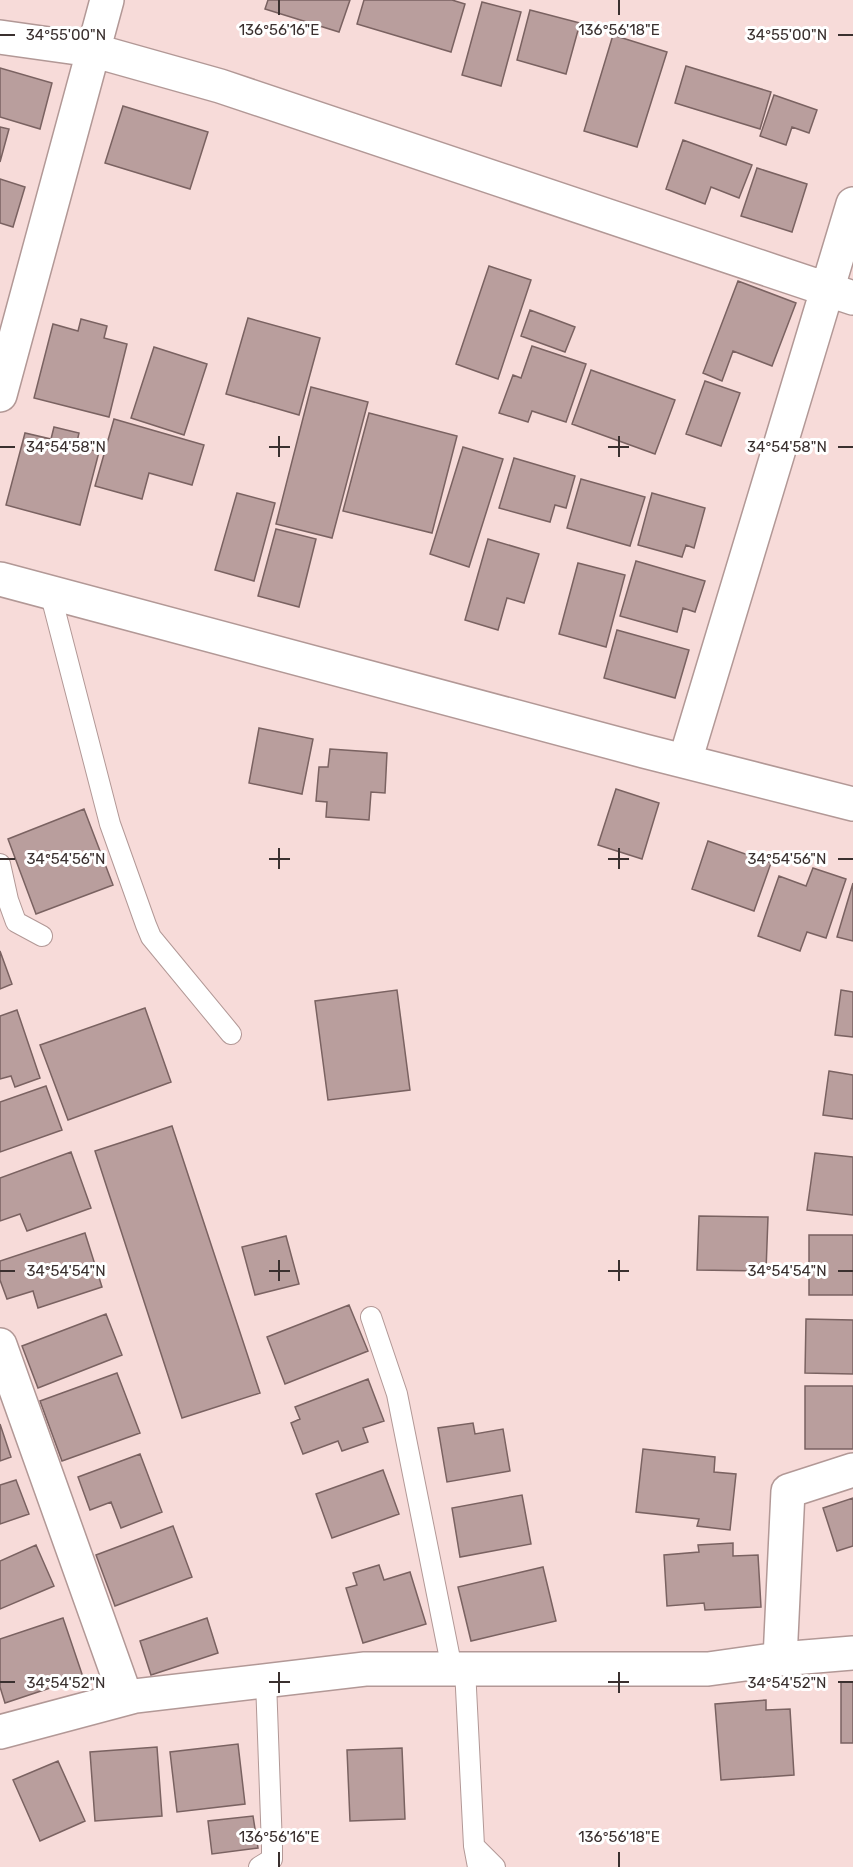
<svg xmlns="http://www.w3.org/2000/svg" width="853" height="1867" font-family="Rubik,sans-serif">
<style>
.building{fill:#b99e9d;stroke:#7a6261;stroke-width:1.5}
.lines{fill:none;stroke-linecap:round;stroke-linejoin:round}
.lane-casing{stroke:#b29896;stroke-width:22}
.street-casing{stroke:#b29896;stroke-width:36}
.lane{stroke:#fff;stroke-width:20}
.street{stroke:#fff;stroke-width:33}
.ticks{fill:none;stroke:#3a302f;stroke-width:2}
.ticks-label{font-size:15px;text-anchor:middle;fill:#3a302f;stroke:#fff;stroke-width:6;stroke-linejoin:round;paint-order:stroke}
</style>
<rect width="100%" height="100%" fill="#f7dbd9"/>
<path class="building" d="M 268,0 L 350,0 L 339,32 L 265,9 Z
M 364,0 L 452,0 L 465,4 L 451,52 L 357,24 Z
M 482,2 L 521,12 L 501,86 L 462,75 Z
M 530,10 L 580,23 L 566,74 L 517,60 Z
M 613,35 L 667,52 L 637,147 L 584,131 Z
M 686,66 L 771,92 L 760,129 L 675,103 Z
M 0,68 L 52,83 L 40,129 L 0,117 Z
M 774,95 L 817,110 L 809,133 L 792,127 L 786,145 L 760,136 Z
M 123,106 L 208,132 L 190,189 L 105,163 Z
M 0,127 L 9,129 L 0,162 Z
M 683,140 L 752,165 L 739,198 L 711,187 L 705,204 L 666,189 Z
M 757,168 L 807,184 L 792,232 L 741,216 Z
M 0,179 L 25,187 L 13,227 L 0,223 Z
M 489,266 L 531,280 L 498,379 L 456,364 Z
M 738,281 L 796,303 L 772,366 L 733,351 L 722,381 L 703,373 Z
M 530,310 L 575,327 L 565,352 L 521,336 Z
M 248,318 L 320,338 L 299,415 L 226,394 Z
M 81,319 L 107,326 L 104,338 L 127,344 L 109,417 L 34,398 L 53,324 L 78,331 Z
M 532,346 L 586,364 L 566,422 L 532,411 L 528,422 L 499,413 L 513,375 L 521,378 Z
M 154,347 L 207,364 L 184,435 L 131,418 Z
M 591,370 L 675,400 L 655,454 L 572,424 Z
M 705,381 L 740,393 L 721,446 L 686,434 Z
M 311,387 L 368,402 L 332,538 L 276,524 Z
M 369,413 L 457,436 L 432,533 L 343,511 Z
M 114,419 L 204,445 L 192,485 L 149,473 L 142,499 L 95,486 Z
M 54,427 L 79,433 L 76,446 L 99,452 L 80,525 L 6,505 L 25,433 L 51,439 Z
M 463,447 L 503,459 L 469,567 L 430,554 Z
M 514,458 L 575,476 L 566,508 L 555,505 L 550,522 L 499,508 Z
M 581,479 L 645,497 L 630,546 L 567,528 Z
M 237,493 L 275,503 L 254,581 L 215,570 Z
M 652,493 L 705,508 L 694,548 L 686,545 L 682,557 L 638,545 Z
M 276,529 L 316,539 L 299,607 L 258,596 Z
M 488,539 L 539,554 L 524,603 L 507,598 L 498,630 L 465,620 Z
M 636,561 L 705,581 L 695,612 L 683,608 L 677,632 L 620,616 Z
M 578,563 L 625,575 L 606,647 L 559,634 Z
M 617,630 L 689,650 L 675,698 L 604,678 Z
M 259,728 L 313,739 L 302,794 L 249,783 Z
M 330,749 L 387,753 L 385,793 L 371,792 L 369,820 L 326,817 L 327,802 L 316,801 L 319,767 L 328,767 Z
M 616,789 L 659,803 L 642,859 L 598,845 Z
M 84,809 L 113,885 L 36,914 L 8,839 Z
M 708,841 L 771,863 L 754,911 L 692,889 Z
M 813,868 L 846,879 L 826,938 L 807,932 L 800,951 L 758,936 L 779,876 L 806,886 Z
M 853,883 L 853,941 L 837,937 Z
M 0,951 L 12,984 L 0,989 Z
M 397,990 L 410,1090 L 328,1100 L 315,1001 Z
M 841,990 L 853,992 L 853,1037 L 835,1035 Z
M 145,1008 L 171,1082 L 68,1120 L 40,1045 Z
M 17,1010 L 40,1078 L 15,1087 L 11,1076 L 0,1079 L 0,1016 Z
M 829,1071 L 853,1075 L 853,1119 L 823,1115 Z
M 46,1086 L 62,1130 L 0,1152 L 0,1102 Z
M 172,1126 L 260,1393 L 182,1418 L 95,1151 Z
M 71,1152 L 91,1208 L 27,1231 L 20,1214 L 0,1221 L 0,1178 Z
M 815,1153 L 853,1157 L 853,1215 L 807,1210 Z
M 699,1216 L 768,1217 L 766,1271 L 697,1270 Z
M 85,1233 L 102,1287 L 38,1308 L 33,1291 L 7,1299 L 0,1280 L 0,1261 Z
M 809,1235 L 853,1235 L 853,1295 L 809,1295 Z
M 286,1236 L 299,1284 L 255,1295 L 242,1247 Z
M 349,1305 L 368,1351 L 285,1384 L 267,1337 Z
M 106,1314 L 122,1355 L 38,1388 L 22,1346 Z
M 806,1319 L 853,1320 L 853,1374 L 805,1373 Z
M 117,1373 L 140,1433 L 62,1461 L 40,1401 Z
M 368,1379 L 384,1421 L 363,1428 L 368,1442 L 342,1451 L 338,1441 L 303,1454 L 291,1423 L 300,1419 L 295,1407 Z
M 805,1386 L 853,1386 L 853,1449 L 805,1449 Z
M 473,1423 L 475,1434 L 503,1429 L 510,1471 L 447,1482 L 438,1428 Z
M 0,1424 L 11,1457 L 0,1461 Z
M 643,1449 L 715,1457 L 714,1472 L 736,1474 L 730,1530 L 697,1526 L 699,1519 L 636,1512 Z
M 140,1454 L 162,1512 L 121,1528 L 111,1502 L 90,1510 L 78,1477 Z
M 383,1470 L 399,1514 L 332,1538 L 316,1494 Z
M 16,1480 L 29,1514 L 0,1524 L 0,1485 Z
M 522,1495 L 531,1544 L 460,1557 L 452,1508 Z
M 853,1498 L 853,1546 L 837,1551 L 823,1508 Z
M 173,1526 L 192,1577 L 115,1606 L 96,1555 Z
M 733,1543 L 733,1556 L 758,1555 L 761,1607 L 705,1610 L 704,1603 L 667,1606 L 664,1555 L 699,1552 L 698,1545 Z
M 36,1545 L 54,1586 L 0,1609 L 0,1561 Z
M 379,1565 L 384,1580 L 410,1572 L 426,1624 L 363,1643 L 346,1588 L 357,1585 L 353,1573 Z
M 543,1567 L 556,1621 L 471,1641 L 458,1587 Z
M 63,1618 L 83,1677 L 5,1703 L 0,1687 L 0,1639 Z
M 207,1618 L 218,1653 L 151,1675 L 140,1641 Z
M 841,1682 L 853,1682 L 853,1743 L 841,1743 Z
M 766,1700 L 766,1710 L 790,1709 L 794,1775 L 721,1780 L 715,1704 Z
M 238,1744 L 245,1804 L 177,1812 L 170,1752 Z
M 157,1747 L 162,1816 L 95,1821 L 90,1752 Z
M 402,1748 L 405,1819 L 350,1821 L 347,1750 Z
M 58,1761 L 85,1821 L 40,1841 L 13,1780 Z
M 253,1816 L 258,1848 L 212,1854 L 208,1821 Z"/>
<g class="lines">
<g class="lane-casing">
<path id="lane" d="M 50,592 L 110,824 L 146,925 L 151,937 L 231,1034
M 0,864 L 8,900 L 16,922 L 42,936
M 371,1317 L 397,1394 L 452,1669
M 465,1669 L 474,1846 L 478,1867
M 474,1846 L 495,1867
M 259,1867 L 272,1859 L 272,1847 L 266,1681"/>
</g>
<g class="street-casing">
<path id="street" d="M 0,37 L 92,50 L 220,86 L 853,298
M 0,395 L 107,0
M 0,579 L 644,751 L 853,804
M 685,761 L 853,204
M 0,1345 L 126,1698
M 780,1659 L 788,1491 L 853,1470
M 0,1732 L 135,1696 L 365,1669 L 708,1669 L 780,1659 L 853,1653"/>
</g>
<use href="#lane" class="lane"/>
<use href="#street" class="street"/>
</g>
<path class="ticks" d="M 279,0 L 279,15M 619,0 L 619,15M 0,35 L 15,35M 838,35 L 853,35M 279,436 L 279,457M 619,436 L 619,457M 0,447 L 15,447M 269,447 L 290,447M 608,447 L 629,447M 838,447 L 853,447M 279,848 L 279,869M 619,848 L 619,869M 0,859 L 15,859M 269,859 L 290,859M 608,859 L 629,859M 838,859 L 853,859M 279,1260 L 279,1281M 619,1260 L 619,1281M 0,1271 L 15,1271M 269,1271 L 290,1271M 608,1271 L 629,1271M 838,1271 L 853,1271M 279,1672 L 279,1693M 619,1672 L 619,1693M 0,1682 L 15,1682M 269,1682 L 290,1682M 608,1682 L 629,1682M 838,1682 L 853,1682M 279,1852 L 279,1867M 619,1852 L 619,1867"/>
<g class="ticks-label">
<text x="279" y="35">136°56'16"E</text>
<text x="619" y="35">136°56'18"E</text>
<text x="66" y="40">34°55'00"N</text>
<text x="787" y="40">34°55'00"N</text>
<text x="66" y="452">34°54'58"N</text>
<text x="787" y="452">34°54'58"N</text>
<text x="66" y="864">34°54'56"N</text>
<text x="787" y="864">34°54'56"N</text>
<text x="66" y="1276">34°54'54"N</text>
<text x="787" y="1276">34°54'54"N</text>
<text x="66" y="1688">34°54'52"N</text>
<text x="787" y="1688">34°54'52"N</text>
<text x="279" y="1842">136°56'16"E</text>
<text x="619" y="1842">136°56'18"E</text>
</g>
</svg>
